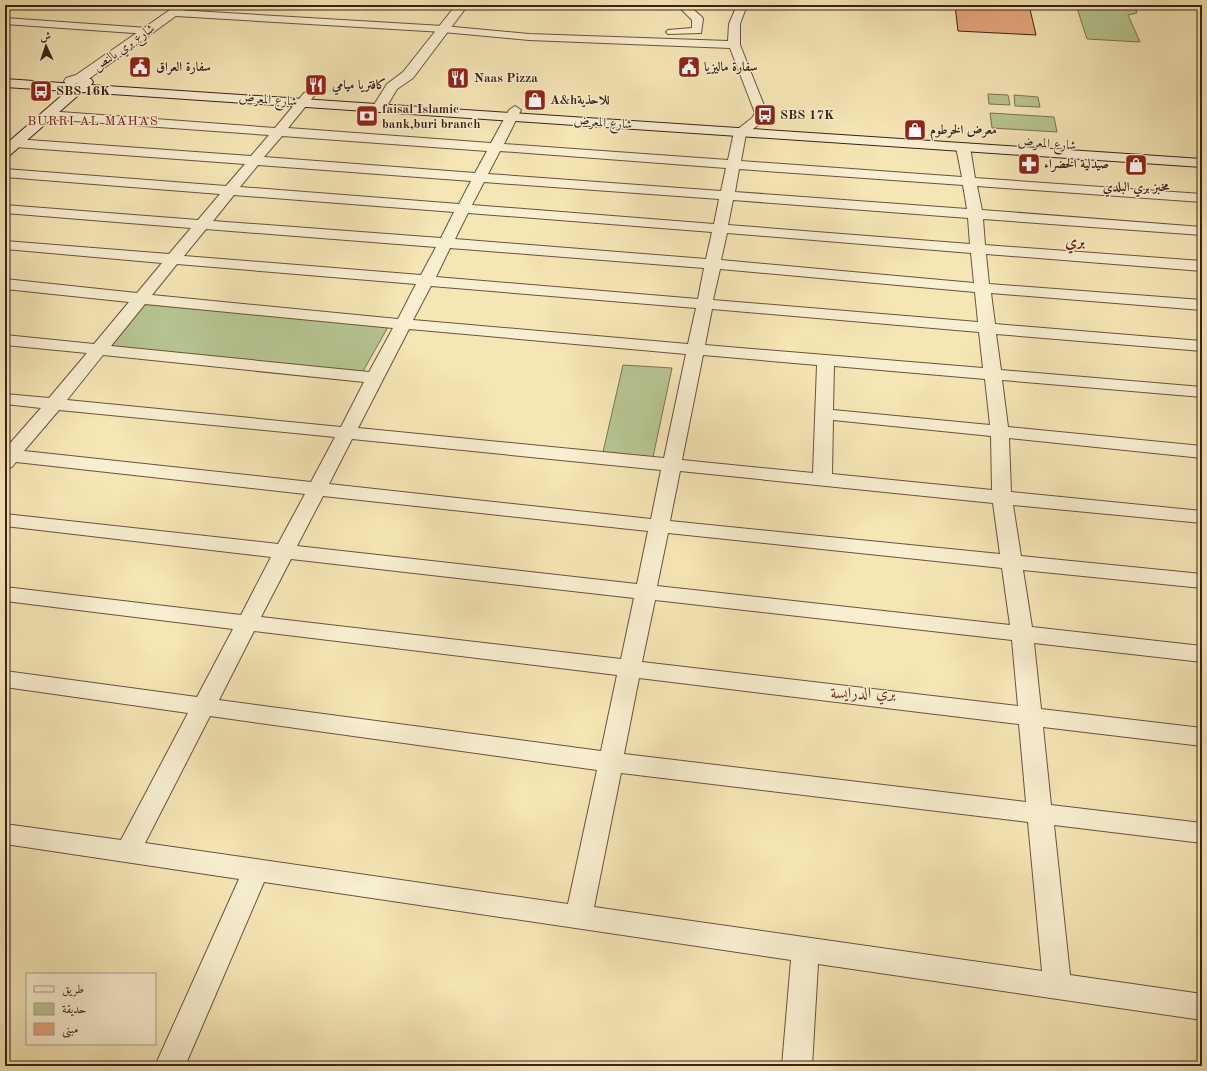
<svg xmlns="http://www.w3.org/2000/svg" width="1207" height="1071" font-family="'Old Standard TT',Amiri,serif">
<style>
.green{fill:#b7c691;stroke:#797452}
.building{fill:#e8a67f;stroke:#3b2214}
.lines{fill:none;stroke-linecap:round;stroke-linejoin:round}
.minor-casing{stroke:#6a533c;stroke-width:2}
.tertiary-casing{stroke:#6a533c;stroke-width:2}
.secondary-casing{stroke:#3b2214;stroke-width:2}
.minor{fill:#f8efd0;fill-rule:evenodd}
.tertiary{fill:#f8efd0;fill-rule:evenodd}
.secondary{fill:#f8efd0;fill-rule:evenodd}
.labels{text-anchor:middle;dominant-baseline:central;stroke-width:3;stroke-linejoin:round;paint-order:stroke}
.far-street-label{font-size:13px;fill:#3b2214;stroke:#f8efd0}
.far-poi-label{font-size:13px;font-weight:bold;fill:#3b2214;stroke:#f8efd0;text-anchor:start}
.far-neighbourhood-label{font-size:13px;letter-spacing:1px;fill:#7a1f14;stroke:#f8efd0}
.far-district-label{font-size:16px;font-weight:bold;fill:#7a1f14;stroke:#f8efd0}
.neighbourhood-label{font-size:16px;fill:#7a1f14;stroke:#f8efd0}
</style>
<rect width="100%" height="100%" fill="#f5e6b6"/>
<filter id="stains"><feTurbulence type="fractalNoise" baseFrequency=".005" numOctaves="4"/><feColorMatrix values="0 0 0 0 .2 0 0 0 0 .09 0 0 0 0 .02 0 0 0 .5 -.17"/></filter>
<radialGradient id="worn" r=".72"><stop offset=".6" stop-color="#630" stop-opacity="0"/><stop offset="1" stop-color="#630" stop-opacity=".3"/></radialGradient>
<path class="green" d="M 1076,5 L 1134,5 L 1137,13 L 1128,15 L 1140,42 L 1087,39 Z
M 988,94 L 1008,95 L 1010,105 L 989,104 Z
M 1014,95 L 1038,97 L 1040,107 L 1015,106 Z
M 990,113 L 1054,117 L 1057,132 L 992,128 Z
M 143,304 L 388,327 L 362,373 L 106,349 Z
M 623,365 L 672,368 L 653,457 L 603,452 Z"/>
<path class="building" d="M 955,5 L 1029,5 L 1036,35 L 958,31 Z"/>
<g class="lines">
<g class="minor-casing">
<path id="minor" d="M 677,5 L 688,5 L 702,17 L 703,19 L 701,33 L 668,34 L 666,32 L 668,30 L 692,28 L 692,20 Z
M 737,5 L 747,5 L 740,24 L 740,45 L 767,113 L 761,123 L 746,134 L 741,161 L 962,177 L 956,147 L 958,144 L 968,144 L 970,147 L 975,178 L 1202,194 L 1202,202 L 977,186 L 982,210 L 1202,227 L 1202,235 L 983,219 L 985,245 L 1202,261 L 1202,271 L 986,254 L 989,284 L 1202,300 L 1202,310 L 991,293 L 995,324 L 1202,341 L 1202,351 L 996,334 L 1001,370 L 1202,387 L 1202,397 L 1002,380 L 1008,427 L 1202,446 L 1202,458 L 1009,438 L 1011,492 L 1202,511 L 1202,523 L 1013,505 L 1021,556 L 1202,574 L 1202,588 L 1023,570 L 1032,627 L 1202,646 L 1202,662 L 1034,643 L 1041,709 L 1202,728 L 1202,746 L 1043,727 L 1051,805 L 1202,823 L 1202,843 L 1054,825 L 1070,975 L 1202,994 L 1202,1020 L 818,964 L 812,1066 L 782,1066 L 791,960 L 264,882 L 185,1066 L 155,1066 L 239,879 L 5,844 L 5,824 L 121,840 L 188,713 L 5,687 L 5,671 L 197,697 L 233,629 L 5,601 L 5,587 L 241,615 L 271,557 L 5,526 L 5,514 L 278,544 L 305,494 L 16,462 L 12,467 L 5,469 L 5,449 L 41,408 L 5,404 L 5,394 L 49,398 L 87,353 L 5,345 L 5,335 L 94,344 L 129,302 L 5,289 L 5,279 L 137,293 L 162,263 L 5,249 L 5,241 L 169,254 L 191,228 L 5,213 L 5,205 L 198,220 L 220,194 L 5,177 L 5,169 L 226,186 L 245,164 L 15,147 L 8,143 L 15,139 L 251,156 L 269,135 L 47,119 L 41,115 L 47,111 L 275,128 L 304,93 L 308,92 L 314,96 L 288,128 L 491,143 L 509,110 L 515,106 L 521,110 L 504,144 L 728,160 L 734,132 L 752,118 L 755,113 L 730,48 L 529,40 L 443,32 L 176,16 L 171,13 L 176,10 L 443,26 L 529,34 L 728,41 L 729,24 ZM 282,136 L 487,151 L 475,173 L 264,157 ZM 500,151 L 726,168 L 721,191 L 488,174 ZM 258,165 L 471,181 L 459,204 L 240,187 ZM 739,169 L 963,185 L 967,209 L 735,192 ZM 484,182 L 719,199 L 714,224 L 472,205 ZM 234,195 L 454,212 L 441,238 L 213,221 ZM 733,200 L 968,218 L 970,244 L 728,225 ZM 468,213 L 712,232 L 706,259 L 455,239 ZM 206,229 L 436,247 L 421,275 L 184,256 ZM 727,233 L 971,253 L 974,283 L 721,260 ZM 450,248 L 704,268 L 698,299 L 436,277 ZM 177,264 L 416,284 L 398,319 L 152,295 ZM 720,269 L 975,292 L 978,322 L 713,300 ZM 431,286 L 696,308 L 688,344 L 413,320 ZM 145,304 L 393,328 L 369,372 L 111,346 ZM 712,309 L 979,332 L 983,368 L 705,345 ZM 409,329 L 686,354 L 664,458 L 358,428 ZM 103,355 L 364,382 L 341,427 L 67,400 ZM 703,355 L 817,365 L 813,473 L 682,460 ZM 834,366 L 985,379 L 990,425 L 833,410 ZM 59,410 L 335,437 L 311,482 L 24,451 ZM 833,420 L 991,436 L 992,490 L 832,474 ZM 352,439 L 661,470 L 651,519 L 329,484 ZM 680,471 L 993,503 L 1000,554 L 670,521 ZM 323,496 L 648,531 L 637,584 L 297,546 ZM 668,533 L 1002,568 L 1010,625 L 657,586 ZM 291,559 L 634,598 L 621,659 L 261,617 ZM 655,600 L 1012,640 L 1018,706 L 642,662 ZM 254,631 L 617,675 L 601,751 L 219,700 ZM 639,678 L 1019,724 L 1026,802 L 624,754 ZM 210,716 L 597,770 L 568,904 L 145,843 ZM 621,773 L 1028,822 L 1042,971 L 594,907 Z
M 5,18 L 148,28 L 154,31 L 148,34 L 5,24 Z"/>
</g>
<g class="tertiary-casing">
<path id="tertiary" d="M 177,5 L 191,5 L 86,81 L 71,85 L 66,84 L 64,81 L 66,78 L 76,75 Z
M 456,5 L 468,5 L 413,78 L 397,89 L 384,111 L 374,111 L 372,108 L 387,84 L 403,72 Z"/>
</g>
<g class="secondary-casing">
<path id="secondary" d="M 86,78 L 91,79 L 93,82 L 91,85 L 1202,159 L 1202,167 L 82,92 L 10,155 L 5,156 L 5,145 L 67,91 L 5,87 L 5,79 L 76,84 Z"/>
</g>
<use href="#minor" class="minor"/>
<use href="#tertiary" class="tertiary"/>
<use href="#secondary" class="secondary"/>
</g>
<defs>
<g id="civic-square" transform="scale(1.15)"><rect x="-9" y="-9" width="18" height="18" rx="4" fill="#8f2418" stroke="#f8efd0"/><path d="M-.6-6.5H3V-4.5H.6V-3L4-1V1h2V6H-6V1h2V-1L-.6-3ZM-1.2 2.5V6h2.4V2.5Z" fill="#fff"/></g>
<g id="restaurant-square" transform="scale(1.15)"><rect x="-9" y="-9" width="18" height="18" rx="4" fill="#8f2418" stroke="#f8efd0"/><path d="M-5-6h1v4h1v-4h1v4h1v-4h1v5L-1.5 .5V6h-2V.5L-5-1ZM5-6V6H3V1.5H1.5Q1.5-4 5-6Z" fill="#fff"/></g>
<g id="bus-square" transform="scale(1.15)"><rect x="-9" y="-9" width="18" height="18" rx="4" fill="#8f2418" stroke="#f8efd0"/><path d="M-5-6H5V4H4V6H2V4H-2V6H-4V4H-5ZM-3.5-4V0h7V-4ZM-3.5 1.2v1.5H-2V1.2ZM2 1.2v1.5H3.5V1.2Z" fill="#fff"/></g>
<g id="shop-square" transform="scale(1.15)"><rect x="-9" y="-9" width="18" height="18" rx="4" fill="#8f2418" stroke="#f8efd0"/><path d="M-5-2.5h2.3a2.7 3.5 0 0 1 5.4 0H5L5.5 6h-11ZM-1.5-2.5h3a1.5 2.3 0 0 0-3 0Z" fill="#fff"/></g>
<g id="bank-square" transform="scale(1.15)"><rect x="-9" y="-9" width="18" height="18" rx="4" fill="#8f2418" stroke="#f8efd0"/><path d="M-6-4H6V4H-6ZM0-2.3a2.3 2.3 0 1 0 0 4.6a2.3 2.3 0 1 0 0-4.6Z" fill="#fff"/></g>
<g id="pharmacy-square" transform="scale(1.15)"><rect x="-9" y="-9" width="18" height="18" rx="4" fill="#8f2418" stroke="#f8efd0"/><path d="M-2-6h4v4h4v4h-4v4h-4v-4h-4v-4h4Z" fill="#fff"/></g>
</defs>
<g fill-rule="evenodd">
<use href="#civic-square" x="140" y="67"/>
<use href="#civic-square" x="689" y="67"/>
<use href="#restaurant-square" x="458" y="78"/>
<use href="#restaurant-square" x="316" y="85"/>
<use href="#bus-square" x="41" y="91"/>
<use href="#shop-square" x="535" y="100"/>
<use href="#bus-square" x="765" y="115"/>
<use href="#bank-square" x="367" y="116"/>
<use href="#shop-square" x="915" y="130"/>
<use href="#pharmacy-square" x="1029" y="164"/>
<use href="#shop-square" x="1136" y="165"/>
</g>
<g class="labels">
<g class="far-street-label">
<text transform="translate(124 48) rotate(-35)">شارع بري بالنص</text>
<text transform="translate(268 100) rotate(4)">شارع المعرض</text>
<text transform="translate(603 123) rotate(4)">شارع المعرض</text>
<text transform="translate(1047 144) rotate(4)">شارع المعرض</text>
</g>
<g class="far-poi-label">
<text x="156" y="67">سفارة العراق</text>
<text x="704" y="67">سفارة ماليزيا</text>
<text x="474" y="78">Naas Pizza</text>
<text x="332" y="85">كافتريا ميامي</text>
<text x="56" y="91">SBS 16K</text>
<text x="550" y="100">A&amp;hللاحذية</text>
<text x="382" y="109">faisal Islamic<tspan x="382" dy="15">bank,buri branch</tspan></text>
<text x="780" y="115">SBS 17K</text>
<text x="930" y="130">معرض الخرطوم</text>
<text x="1044" y="164">صيدلية الخضراء</text>
<text x="1136" y="187" text-anchor="middle">مخبز بري البلدي</text>
</g>
<g class="far-neighbourhood-label">
<text x="93" y="121">BURRI AL MAHAS</text>
</g>
<g class="far-district-label">
<text x="1075" y="242">بري</text>
</g>
<g class="neighbourhood-label">
<text x="863" y="694">بري الدرايسة</text>
</g>
</g>
<rect width="1207" height="1071" fill="none" stroke="#f5e6b6" stroke-width="20"/>
<rect x="6" y="6" width="1195" height="1059" fill="none" stroke="#3b2214" stroke-width="2"/>
<rect x="10" y="10" width="1187" height="1051" fill="none" stroke="#3b2214"/>
<rect x="26" y="973" width="130" height="72" fill="#f8efd0" stroke="#ac9d85"/>
<rect x="34" y="986" width="20" height="6" fill="#f8efd0" stroke="#ac9d85"/>
<text x="62" y="993" font-size="12" fill="#3b2214">طريق</text>
<rect x="34" y="1003" width="20" height="12" fill="#b7c691" stroke="#ac9d85"/>
<text x="62" y="1013" font-size="12" fill="#3b2214">حديقة</text>
<rect x="34" y="1023" width="20" height="12" fill="#e8a67f" stroke="#ac9d85"/>
<text x="62" y="1033" font-size="12" fill="#3b2214">مبنى</text>
<g transform="translate(46 46) rotate(357)" stroke="#f8efd0" stroke-width="3" paint-order="stroke">
<path d="M0-3L7 15L0 10L-7 15Z" fill="#3b2214"/>
<text y="-6" font-size="11" font-weight="bold" text-anchor="middle" fill="#3b2214">ش</text>
</g>
<rect width="100%" height="100%" filter="url(#stains)"/>
<rect width="100%" height="100%" fill="url(#worn)"/>
</svg>
